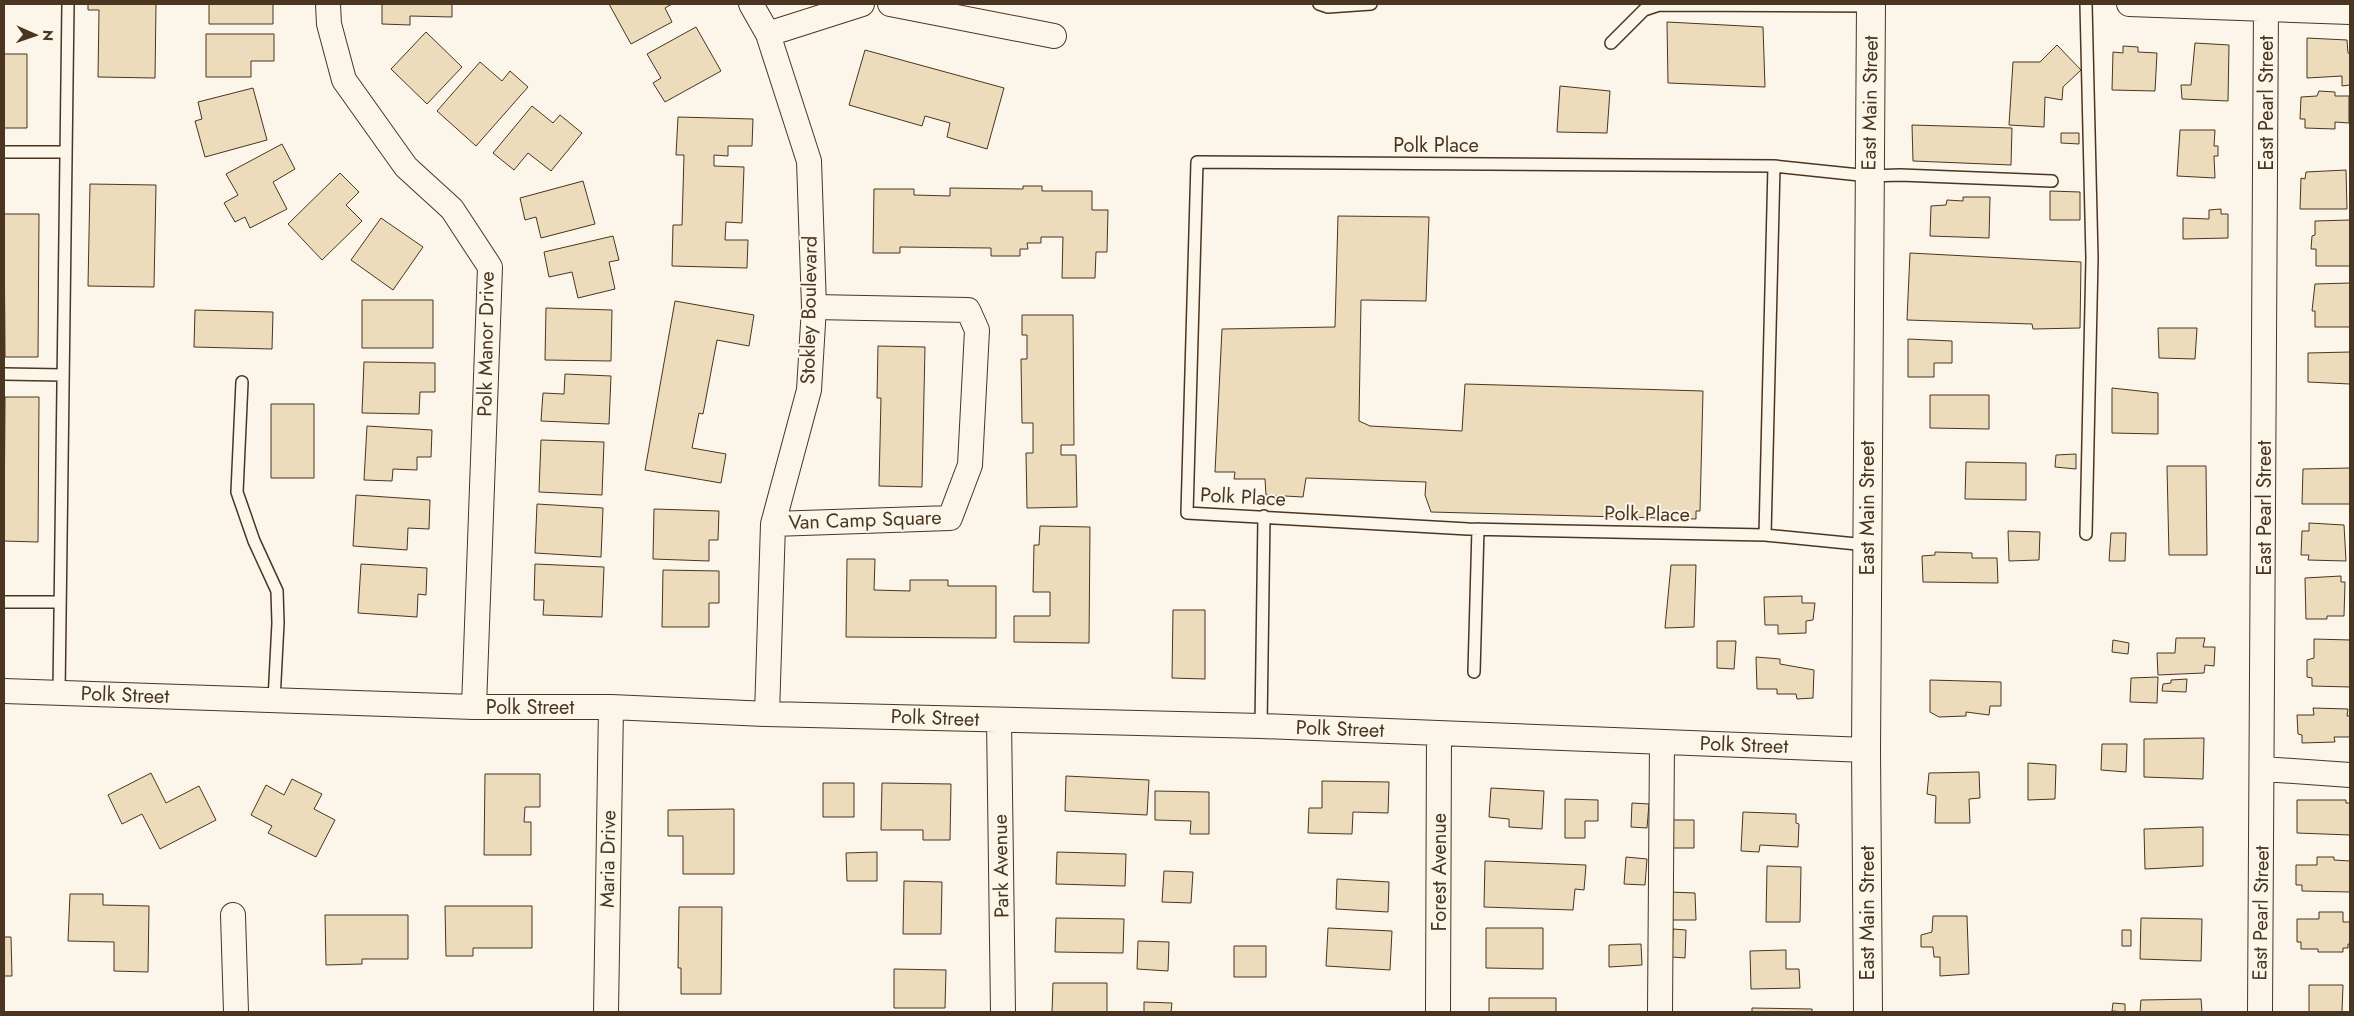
<svg xmlns="http://www.w3.org/2000/svg" width="2354" height="1016" font-family="Jost,sans-serif">
<style>
.building{fill:#ecdcbc;stroke:#4a3520}
.lines{fill:none;stroke-linecap:round;stroke-linejoin:round}
.lane-casing{stroke:#4a3520;stroke-width:14}
.street-casing{stroke:#4a3520;stroke-width:26}
.secondary-casing{stroke:#4a3520;stroke-width:30}
.lane{stroke:#fbf6e9;stroke-width:11}
.street{stroke:#fbf6e9;stroke-width:24}
.secondary{stroke:#fbf6e9;stroke-width:28}
.labels{text-anchor:middle;dominant-baseline:central;stroke-width:4;stroke-linejoin:round;paint-order:stroke}
.street-label{font-size:20px;fill:#4a3520;stroke:#fbf6e9}
</style>
<rect width="100%" height="100%" fill="#fbf6e9"/>
<path class="building" d="M 88,4 L 156,4 L 155,78 L 98,77 L 99,10 L 88,10 Z
M 209,4 L 273,4 L 273,24 L 209,24 Z
M 382,4 L 452,4 L 452,17 L 410,16 L 410,25 L 382,24 Z
M 609,4 L 672,4 L 665,8 L 672,22 L 631,44 Z
M 1667,22 L 1763,27 L 1765,87 L 1668,83 Z
M 696,27 L 721,71 L 665,102 L 653,83 L 661,78 L 647,54 Z
M 426,32 L 462,67 L 427,104 L 391,69 Z
M 206,34 L 274,34 L 274,61 L 251,61 L 251,77 L 206,77 Z
M 2307,38 L 2347,40 L 2348,53 L 2350,54 L 2350,85 L 2342,86 L 2342,76 L 2307,78 Z
M 2195,43 L 2229,45 L 2228,101 L 2182,99 L 2181,85 L 2191,85 Z
M 2057,45 L 2081,70 L 2063,87 L 2062,100 L 2045,97 L 2044,127 L 2009,125 L 2013,62 L 2040,62 Z
M 2123,46 L 2138,47 L 2138,52 L 2157,53 L 2155,91 L 2112,90 L 2113,52 L 2123,53 Z
M 865,50 L 1004,88 L 987,149 L 947,137 L 950,123 L 925,116 L 922,126 L 849,105 Z
M 4,54 L 27,54 L 27,128 L 4,128 Z
M 480,62 L 502,81 L 510,71 L 528,87 L 476,146 L 437,111 Z
M 1560,86 L 1610,91 L 1607,133 L 1557,132 Z
M 253,88 L 267,140 L 205,157 L 195,121 L 202,119 L 198,102 Z
M 2319,91 L 2335,92 L 2335,96 L 2349,96 L 2349,123 L 2335,122 L 2335,129 L 2305,128 L 2305,119 L 2300,119 L 2301,97 L 2317,96 Z
M 532,106 L 553,123 L 560,115 L 582,133 L 551,171 L 528,153 L 514,170 L 493,153 Z
M 678,117 L 753,119 L 752,146 L 728,146 L 728,156 L 714,155 L 714,166 L 744,167 L 742,223 L 726,222 L 725,240 L 748,240 L 747,268 L 672,266 L 673,225 L 682,225 L 684,155 L 676,155 Z
M 1912,125 L 2012,128 L 2011,165 L 1913,161 Z
M 2180,130 L 2215,130 L 2214,146 L 2218,146 L 2218,156 L 2214,156 L 2215,178 L 2177,176 Z
M 2061,133 L 2079,133 L 2079,144 L 2061,143 Z
M 282,144 L 295,169 L 273,182 L 287,209 L 250,228 L 245,217 L 235,222 L 224,203 L 238,195 L 226,174 Z
M 2346,170 L 2347,209 L 2300,209 L 2301,178 L 2305,179 L 2306,172 Z
M 340,173 L 359,192 L 346,205 L 362,221 L 322,260 L 288,224 Z
M 583,181 L 595,224 L 541,238 L 536,217 L 525,220 L 520,198 Z
M 90,184 L 156,185 L 154,287 L 88,286 Z
M 1023,186 L 1042,186 L 1042,191 L 1092,191 L 1092,210 L 1108,210 L 1107,252 L 1096,252 L 1095,278 L 1062,278 L 1063,237 L 1041,237 L 1041,243 L 1027,243 L 1028,249 L 1020,249 L 1020,256 L 991,256 L 991,248 L 900,247 L 900,253 L 873,253 L 874,189 L 914,189 L 914,195 L 950,196 L 950,188 L 1023,189 Z
M 2050,191 L 2080,192 L 2080,220 L 2050,220 Z
M 1963,197 L 1990,197 L 1989,238 L 1930,236 L 1931,206 L 1946,205 L 1947,200 L 1963,201 Z
M 2221,209 L 2221,214 L 2228,214 L 2228,238 L 2183,239 L 2183,218 L 2209,219 L 2209,210 Z
M 4,214 L 39,214 L 38,357 L 5,357 Z
M 1338,216 L 1429,217 L 1426,301 L 1361,300 L 1359,421 L 1370,426 L 1462,431 L 1465,384 L 1703,391 L 1700,511 L 1696,511 L 1696,519 L 1431,512 L 1425,495 L 1426,482 L 1306,478 L 1303,497 L 1266,495 L 1265,479 L 1234,479 L 1235,472 L 1215,472 L 1222,329 L 1335,327 Z
M 381,218 L 423,247 L 393,290 L 351,260 Z
M 2350,220 L 2350,266 L 2316,266 L 2316,249 L 2311,249 L 2312,236 L 2315,235 L 2315,221 Z
M 613,236 L 619,260 L 609,262 L 615,289 L 578,298 L 572,272 L 549,277 L 544,252 Z
M 1910,253 L 2081,262 L 2080,328 L 2033,329 L 2032,324 L 1907,320 Z
M 2350,283 L 2350,327 L 2315,327 L 2315,311 L 2312,311 L 2315,284 Z
M 362,300 L 433,300 L 433,348 L 362,348 Z
M 675,301 L 754,315 L 749,346 L 717,340 L 703,414 L 699,413 L 692,448 L 726,454 L 721,483 L 645,470 Z
M 546,308 L 612,310 L 611,361 L 545,360 Z
M 195,310 L 273,312 L 272,349 L 194,347 Z
M 1022,315 L 1073,315 L 1074,445 L 1061,445 L 1061,455 L 1076,455 L 1077,507 L 1027,508 L 1026,453 L 1033,453 L 1033,423 L 1022,423 L 1021,359 L 1027,359 L 1027,335 L 1022,335 Z
M 2158,328 L 2197,328 L 2195,359 L 2159,358 Z
M 1908,339 L 1952,341 L 1952,363 L 1934,363 L 1934,377 L 1908,377 Z
M 878,346 L 925,347 L 922,487 L 879,486 L 881,398 L 877,398 Z
M 2350,352 L 2350,384 L 2308,382 L 2308,353 Z
M 364,362 L 435,363 L 435,392 L 420,392 L 419,414 L 362,413 Z
M 565,374 L 611,376 L 609,424 L 541,421 L 543,393 L 564,394 Z
M 2112,388 L 2158,393 L 2158,434 L 2112,433 Z
M 1930,395 L 1989,395 L 1989,429 L 1930,428 Z
M 5,397 L 39,397 L 38,542 L 4,541 Z
M 271,404 L 314,404 L 314,478 L 271,478 Z
M 367,426 L 432,430 L 431,457 L 417,457 L 417,470 L 393,469 L 392,481 L 364,480 Z
M 541,440 L 604,442 L 602,495 L 539,492 Z
M 2076,454 L 2076,469 L 2055,467 L 2056,455 Z
M 1966,462 L 2026,463 L 2026,500 L 1965,499 Z
M 2167,466 L 2206,466 L 2207,555 L 2169,555 Z
M 2350,468 L 2350,504 L 2302,504 L 2303,469 Z
M 356,495 L 430,500 L 429,529 L 408,528 L 407,550 L 353,546 Z
M 537,504 L 603,508 L 601,557 L 535,553 Z
M 654,509 L 719,511 L 718,540 L 709,540 L 709,561 L 653,559 Z
M 2309,523 L 2344,525 L 2346,561 L 2308,560 L 2309,555 L 2301,555 L 2302,531 L 2309,531 Z
M 1040,526 L 1090,527 L 1089,643 L 1014,642 L 1014,616 L 1050,616 L 1050,592 L 1033,592 L 1034,545 L 1039,545 Z
M 2008,531 L 2040,532 L 2039,560 L 2009,561 Z
M 2111,533 L 2126,533 L 2125,561 L 2109,561 Z
M 1935,552 L 1972,553 L 1972,558 L 1997,558 L 1998,583 L 1923,582 L 1922,556 L 1935,555 Z
M 847,559 L 875,559 L 874,590 L 910,591 L 910,580 L 948,580 L 948,586 L 996,586 L 996,638 L 846,637 Z
M 361,564 L 427,568 L 426,595 L 418,594 L 417,617 L 358,613 Z
M 535,564 L 604,567 L 602,617 L 543,615 L 544,600 L 534,600 Z
M 1671,565 L 1696,565 L 1694,627 L 1665,628 Z
M 663,570 L 719,571 L 719,603 L 709,603 L 709,627 L 662,627 Z
M 2341,576 L 2341,582 L 2345,582 L 2344,616 L 2327,616 L 2327,619 L 2306,619 L 2305,578 Z
M 1802,596 L 1802,603 L 1815,603 L 1813,620 L 1806,621 L 1806,633 L 1778,634 L 1778,625 L 1765,625 L 1764,597 Z
M 1173,610 L 1205,610 L 1205,679 L 1172,678 Z
M 2176,638 L 2205,638 L 2203,647 L 2215,647 L 2214,666 L 2205,665 L 2204,673 L 2158,675 L 2157,653 L 2175,653 Z
M 2314,639 L 2350,640 L 2350,687 L 2312,686 L 2312,678 L 2307,677 L 2307,660 L 2314,658 Z
M 2113,640 L 2129,643 L 2128,654 L 2112,652 Z
M 1717,641 L 1736,641 L 1734,669 L 1717,668 Z
M 1756,657 L 1780,659 L 1780,664 L 1814,670 L 1813,698 L 1797,699 L 1796,694 L 1777,694 L 1777,689 L 1757,689 Z
M 2158,677 L 2157,703 L 2130,702 L 2131,678 Z
M 2187,679 L 2186,692 L 2162,691 L 2163,684 L 2171,683 L 2171,680 Z
M 1930,680 L 2001,682 L 2001,706 L 1990,706 L 1989,715 L 1966,712 L 1966,716 L 1939,717 L 1930,712 Z
M 2313,708 L 2348,709 L 2347,716 L 2350,716 L 2350,737 L 2334,737 L 2335,742 L 2302,743 L 2302,735 L 2298,734 L 2297,715 L 2314,715 Z
M 2204,738 L 2203,779 L 2144,777 L 2144,739 Z
M 2102,744 L 2127,744 L 2126,772 L 2101,770 Z
M 2028,763 L 2056,765 L 2055,799 L 2028,800 Z
M 1979,772 L 1980,798 L 1969,799 L 1970,823 L 1935,823 L 1936,796 L 1927,794 L 1929,773 Z
M 151,773 L 166,803 L 199,786 L 216,820 L 160,849 L 142,814 L 122,824 L 108,795 Z
M 485,774 L 540,774 L 540,807 L 525,807 L 524,822 L 531,822 L 531,855 L 484,855 Z
M 1066,776 L 1149,780 L 1147,815 L 1065,811 Z
M 292,779 L 322,794 L 314,809 L 335,820 L 316,857 L 268,833 L 272,826 L 251,815 L 266,785 L 284,795 Z
M 1322,781 L 1389,782 L 1388,813 L 1353,812 L 1352,834 L 1308,833 L 1309,808 L 1322,808 Z
M 823,783 L 854,783 L 854,817 L 823,817 Z
M 882,783 L 951,784 L 950,840 L 923,840 L 923,830 L 881,830 Z
M 1491,788 L 1544,791 L 1542,829 L 1509,827 L 1509,819 L 1489,817 Z
M 1155,791 L 1209,792 L 1209,834 L 1190,834 L 1191,821 L 1155,820 Z
M 1565,799 L 1598,800 L 1598,821 L 1585,821 L 1585,838 L 1565,838 Z
M 2297,800 L 2346,800 L 2346,803 L 2350,803 L 2350,835 L 2297,833 Z
M 1632,803 L 1649,804 L 1647,828 L 1631,827 Z
M 734,809 L 734,874 L 683,874 L 683,836 L 668,836 L 668,810 Z
M 1743,812 L 1796,814 L 1796,823 L 1799,824 L 1798,847 L 1760,845 L 1759,852 L 1741,851 Z
M 1671,820 L 1694,820 L 1694,848 L 1671,848 Z
M 2203,827 L 2203,866 L 2145,869 L 2144,829 Z
M 877,852 L 877,881 L 847,881 L 846,853 Z
M 1057,852 L 1126,854 L 1125,886 L 1056,884 Z
M 1626,857 L 1647,859 L 1645,885 L 1624,884 Z
M 2317,857 L 2334,857 L 2334,860 L 2350,861 L 2350,892 L 2302,891 L 2302,885 L 2296,885 L 2296,865 L 2317,865 Z
M 1485,861 L 1586,865 L 1584,890 L 1575,889 L 1573,910 L 1484,907 Z
M 1767,866 L 1801,867 L 1800,922 L 1766,922 Z
M 1164,871 L 1193,872 L 1191,903 L 1162,902 Z
M 1337,879 L 1389,882 L 1388,912 L 1336,909 Z
M 904,881 L 942,882 L 941,934 L 903,934 Z
M 1670,892 L 1695,893 L 1696,920 L 1670,920 Z
M 70,894 L 103,894 L 103,905 L 149,906 L 148,972 L 114,971 L 114,942 L 68,941 Z
M 445,906 L 532,906 L 532,948 L 473,948 L 473,956 L 446,956 Z
M 679,907 L 722,907 L 721,994 L 681,994 L 681,968 L 678,968 Z
M 2319,912 L 2343,912 L 2343,922 L 2350,922 L 2350,944 L 2348,944 L 2348,948 L 2343,948 L 2343,952 L 2318,952 L 2318,949 L 2301,949 L 2301,942 L 2297,942 L 2297,919 L 2319,919 Z
M 325,915 L 408,915 L 408,959 L 362,959 L 362,964 L 326,965 Z
M 1933,916 L 1967,916 L 1969,974 L 1940,976 L 1940,957 L 1934,957 L 1933,947 L 1921,947 L 1921,935 L 1932,932 Z
M 1056,918 L 1124,919 L 1123,953 L 1055,952 Z
M 2141,918 L 2202,919 L 2201,961 L 2140,959 Z
M 1328,928 L 1392,931 L 1390,970 L 1326,966 Z
M 1486,928 L 1543,928 L 1543,969 L 1486,968 Z
M 1673,929 L 1686,930 L 1685,958 L 1672,957 Z
M 2122,930 L 2131,930 L 2131,946 L 2122,946 Z
M 4,937 L 11,937 L 12,976 L 4,976 Z
M 1138,941 L 1169,942 L 1168,971 L 1137,969 Z
M 1641,944 L 1642,965 L 1609,967 L 1609,945 Z
M 1234,946 L 1266,946 L 1266,977 L 1234,977 Z
M 1786,950 L 1786,969 L 1799,969 L 1800,988 L 1751,989 L 1750,951 Z
M 894,969 L 946,970 L 945,1008 L 894,1008 Z
M 1053,983 L 1107,983 L 1107,1012 L 1052,1012 Z
M 2309,985 L 2343,985 L 2342,1012 L 2309,1012 Z
M 1489,998 L 1556,998 L 1556,1012 L 1489,1012 Z
M 2201,999 L 2202,1012 L 2140,1012 L 2141,1000 Z
M 1144,1002 L 1172,1003 L 1171,1012 L 1144,1012 Z
M 2113,1003 L 2125,1004 L 2125,1012 L 2112,1011 Z
M 1752,1008 L 1812,1009 L 1812,1012 L 1752,1012 Z"/>
<g class="lines">
<g class="lane-casing">
<path id="lane" d="M 1319,4 L 1328,7 L 1371,4
M 2086,4 L 2092,258 L 2086,534
M 1611,43 L 1644,10 L 1659,5 L 1871,6
M 4,152 L 66,152
M 4,374 L 63,375
M 242,382 L 237,492 L 254,541 L 277,591 L 278,623 L 274,700
M 1765,535 L 1774,166
M 1867,545 L 1765,535 L 1468,529 L 1187,513 L 1197,162 L 1774,166 L 1869,176 L 1900,175 L 2052,181
M 4,602 L 60,602
M 1474,672 L 1478,529
M 59,693 L 68,4
M 1261,726 L 1264,516"/>
</g>
<g class="street-casing">
<path id="street" d="M 328,4 L 329,24 L 344,80 L 406,167 L 452,209 L 490,267 L 474,707
M 751,4 L 768,34 L 809,161 L 814,307 L 809,390 L 773,524 L 767,714
M 890,4 L 1054,36
M 2129,4 L 2350,12
M 768,34 L 862,4
M 773,524 L 950,518 L 970,465 L 977,330 L 968,310 L 814,307
M 4,691 L 474,707 L 611,707 L 767,714 L 1261,726 L 1866,750
M 999,720 L 1003,1012
M 2263,769 L 2350,775
M 233,915 L 236,1012
M 606,1012 L 611,707
M 1438,1012 L 1439,733
M 1660,1012 L 1662,742
M 2260,1012 L 2266,4"/>
</g>
<g class="secondary-casing">
<path id="secondary" d="M 1868,1012 L 1866,750 L 1871,4"/>
</g>
<use href="#lane" class="lane"/>
<use href="#street" class="street"/>
<use href="#secondary" class="secondary"/>
</g>
<g class="labels">
<g class="street-label">
<text transform="translate(1870 103) rotate(-89)">East Main Street</text>
<text transform="translate(2266 103) rotate(-90)">East Pearl Street</text>
<text x="1436" y="145">Polk Place</text>
<text transform="translate(809 310) rotate(-89)">Stokley Boulevard</text>
<text transform="translate(486 344) rotate(-89)">Polk Manor Drive</text>
<text transform="translate(1243 497) rotate(3)">Polk Place</text>
<text transform="translate(1867 508) rotate(-90)">East Main Street</text>
<text transform="translate(2264 508) rotate(-90)">East Pearl Street</text>
<text transform="translate(1647 514) rotate(1)">Polk Place</text>
<text transform="translate(865 520) rotate(-2)">Van Camp Square</text>
<text transform="translate(125 695) rotate(2)">Polk Street</text>
<text x="530" y="707">Polk Street</text>
<text transform="translate(935 718) rotate(2)">Polk Street</text>
<text transform="translate(1340 729) rotate(2)">Polk Street</text>
<text transform="translate(1744 745) rotate(2)">Polk Street</text>
<text transform="translate(608 859) rotate(-89)">Maria Drive</text>
<text transform="translate(1001 866) rotate(-91)">Park Avenue</text>
<text transform="translate(1439 872) rotate(-90)">Forest Avenue</text>
<text transform="translate(1867 913) rotate(-90)">East Main Street</text>
<text transform="translate(2261 913) rotate(-89)">East Pearl Street</text>
</g>
</g>
<rect width="2354" height="1016" fill="none" stroke="#4a3520" stroke-width="10"/>
<g transform="translate(35 35) rotate(92)" stroke="#fbf6e9" stroke-width="4" paint-order="stroke">
<path d="M0-4L9 19L0 12L-9 19Z" fill="#4a3520"/>
<text y="-8" font-size="14" font-weight="bold" text-anchor="middle" fill="#4a3520">N</text>
</g>
</svg>
